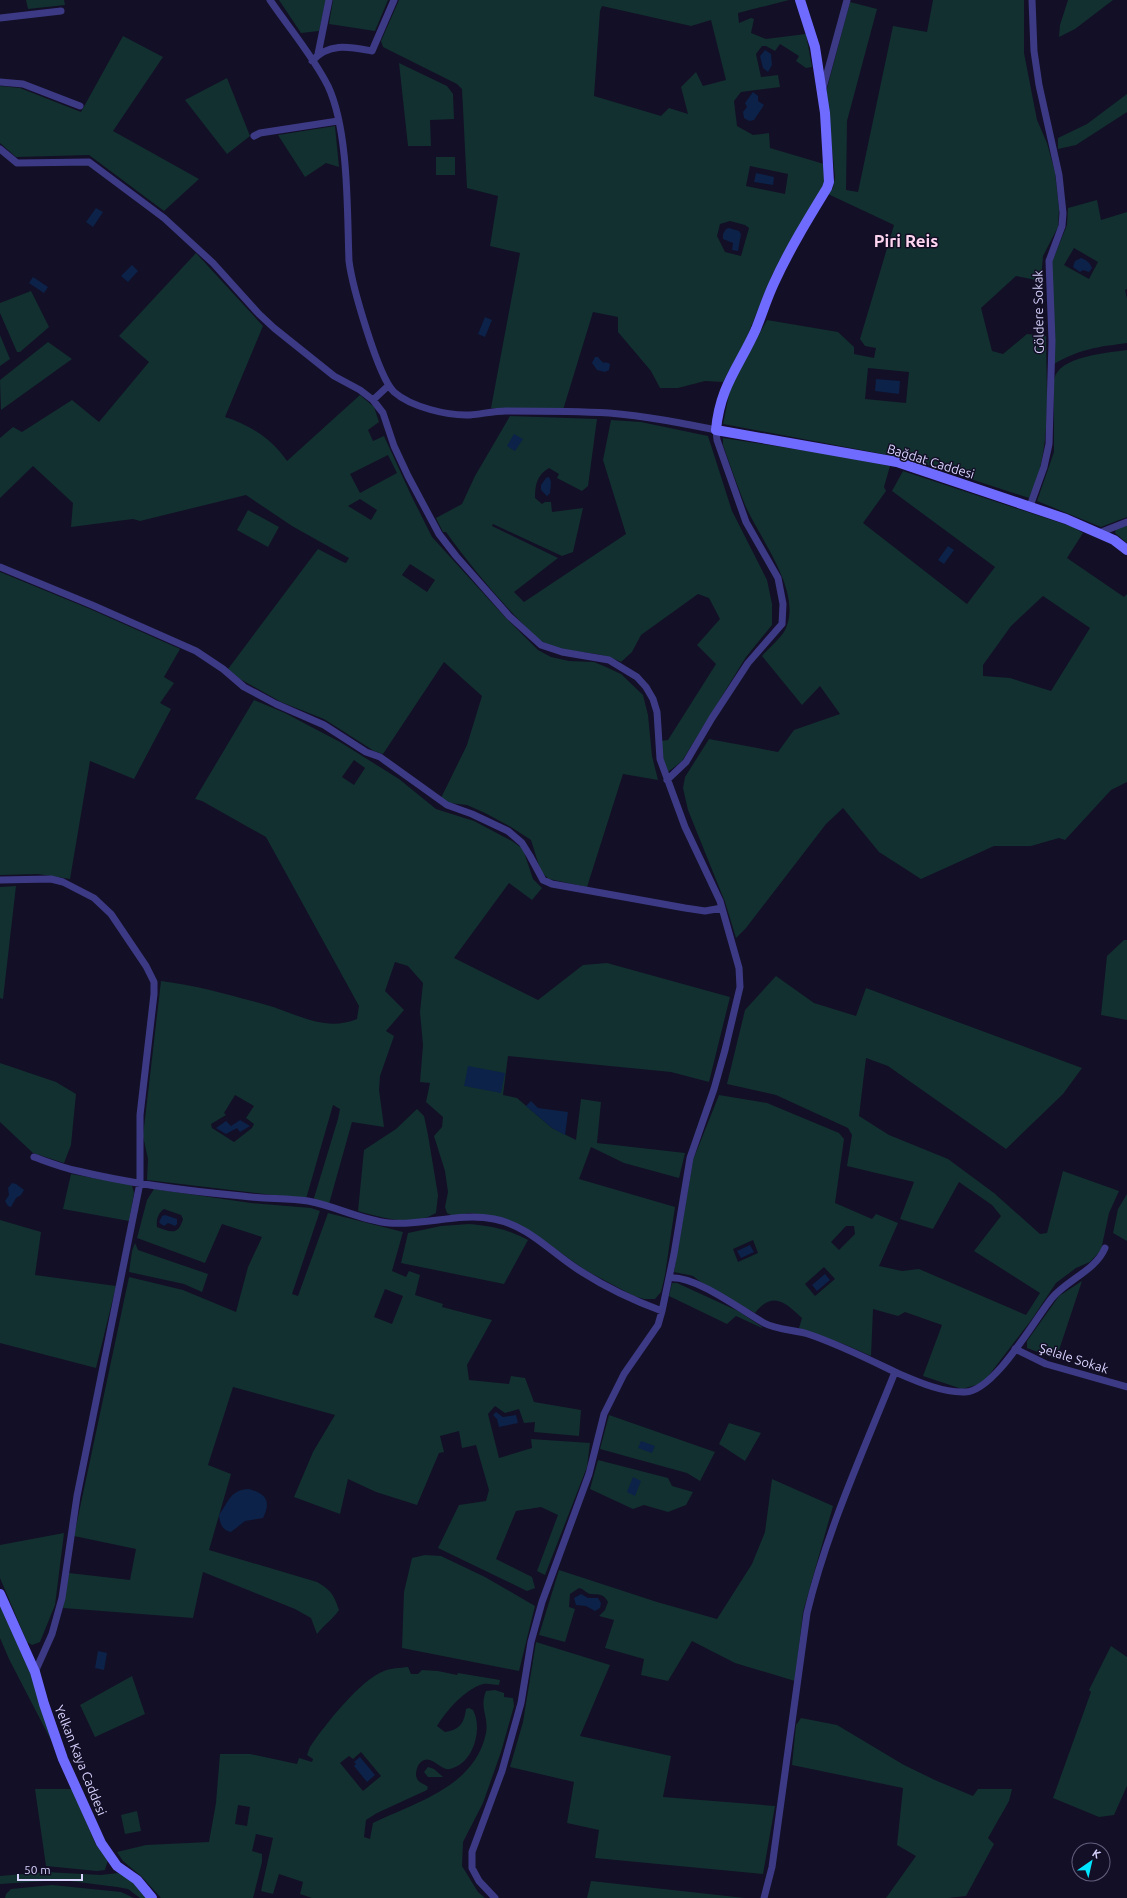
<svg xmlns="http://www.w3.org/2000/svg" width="1127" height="1898" font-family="Ubuntu,sans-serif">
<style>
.green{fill:#12302f;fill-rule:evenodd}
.water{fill:#0c2248}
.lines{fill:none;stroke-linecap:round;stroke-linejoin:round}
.street{stroke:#3d3a85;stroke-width:7}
.secondary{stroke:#6f6bff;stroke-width:10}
.labels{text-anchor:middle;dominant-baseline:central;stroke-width:3;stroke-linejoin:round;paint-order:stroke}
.street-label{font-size:13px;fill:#d9d4ff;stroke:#130f26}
.district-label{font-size:17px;font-weight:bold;fill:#ffd6f0;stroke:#130f26}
</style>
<rect width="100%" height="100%" fill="#130f26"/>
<path class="green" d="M 26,0 L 64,0 L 65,5 L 28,9 Z
M 279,0 L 326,0 L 319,31 L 301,33 Z
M 333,0 L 388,0 L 375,31 L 329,24 Z
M 399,0 L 789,0 L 738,13 L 739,23 L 751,18 L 754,19 L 751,33 L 766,39 L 806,34 L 812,67 L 806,68 L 796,61 L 799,56 L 780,44 L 775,51 L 766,46 L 762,46 L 756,54 L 761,77 L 778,75 L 780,87 L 741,92 L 734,101 L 737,126 L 753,135 L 769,133 L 770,148 L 824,164 L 825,183 L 772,275 L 744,344 L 723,382 L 705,381 L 678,388 L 660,388 L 651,371 L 618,332 L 618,317 L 593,312 L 563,410 L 491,408 L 520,253 L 490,246 L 498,196 L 467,188 L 462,89 L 457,84 L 383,47 L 381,41 ZM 602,6 L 691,26 L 711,20 L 726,80 L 703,86 L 696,72 L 681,87 L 688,114 L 669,108 L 661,116 L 594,96 L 600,11 ZM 750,166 L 788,174 L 785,194 L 746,186 ZM 730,221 L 745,225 L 749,228 L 741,256 L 725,252 L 717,236 L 720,224 Z
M 933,0 L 1024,0 L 1024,53 L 1037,120 L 1047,143 L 1055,172 L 1059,209 L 1058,227 L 1043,256 L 1041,281 L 1016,276 L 981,308 L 992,351 L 1003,354 L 1027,334 L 1046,336 C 1046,387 1053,452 1029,498 L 909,459 L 723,424 L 731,385 L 767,320 L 838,332 L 854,347 L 854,354 L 874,358 L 876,348 L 865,346 L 860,339 L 894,225 L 828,194 L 833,188 L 835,177 L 826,92 L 850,2 L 877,9 L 847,121 L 846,190 L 858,192 L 893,26 L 927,32 ZM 868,368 L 909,372 L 906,403 L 865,399 Z
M 1068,0 L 1113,0 L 1075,29 L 1059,37 L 1060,25 Z
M 123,36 L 163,57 L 113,131 L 199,179 L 164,211 L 89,155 L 16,157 L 0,143 L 0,86 L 20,88 L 81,112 Z
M 399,63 L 447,86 L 453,94 L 454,119 L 430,120 L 431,146 L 408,146 Z
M 227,78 L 250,136 L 227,154 L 185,100 Z
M 1127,94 L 1127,112 L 1076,145 L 1058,149 L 1058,138 L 1087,124 Z
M 335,126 L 339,167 L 326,163 L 305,177 L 278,135 Z
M 436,157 L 455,157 L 455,175 L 436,175 Z
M 1097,200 L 1101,220 L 1127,212 L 1127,289 L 1125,290 L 1127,299 L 1127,343 C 1097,347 1080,349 1054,364 L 1052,262 L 1067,225 L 1068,208 ZM 1074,248 L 1098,262 L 1089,279 L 1064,265 Z
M 196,253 L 263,326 L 225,417 C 250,425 272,439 287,461 L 360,395 L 374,407 L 379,422 L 368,430 L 373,441 L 384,436 L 411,495 L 432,537 L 504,616 L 538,650 L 551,657 L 569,661 L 594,662 L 606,667 L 621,674 L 643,695 L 648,715 L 652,756 L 658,780 L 623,774 L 587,887 L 549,879 L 541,872 L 531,840 L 511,827 L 485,813 L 467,805 L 449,803 L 441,798 L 467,745 L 482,696 L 444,662 L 383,754 L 374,751 L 324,719 L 281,702 L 240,679 L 228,669 L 318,549 L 343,562 L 346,563 L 349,558 L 292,526 L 246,495 L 140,521 L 133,519 L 71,527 L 73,503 L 33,466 L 0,498 L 0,438 L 13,427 L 22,432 L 72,400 L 99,422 L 149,362 L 119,336 ZM 388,455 L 397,473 L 360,493 L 350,474 ZM 360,499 L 377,510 L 371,520 L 348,506 ZM 410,564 L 435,580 L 427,592 L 402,575 Z
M 31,291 L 49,327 L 20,352 L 17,352 L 0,313 L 0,303 Z
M 0,335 L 10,359 L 0,366 Z
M 48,342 L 72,359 L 1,410 L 0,380 Z
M 1127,350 L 1127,517 L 1101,527 L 1037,501 L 1054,452 L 1054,380 C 1058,356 1107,353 1127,350 Z
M 510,416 L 597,419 L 588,486 L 582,491 L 557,478 L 559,474 L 549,468 C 537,475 535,484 535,498 L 542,504 L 545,502 L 551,502 L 552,512 L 583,508 L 573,552 L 562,556 L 493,524 L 492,526 L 558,558 L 514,592 L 524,602 L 626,534 L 603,460 L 611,420 L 641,422 L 708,436 L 732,511 L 767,580 L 772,604 L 772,625 L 746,657 L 682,761 L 668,772 L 663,759 L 661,741 L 668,740 L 716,664 L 697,645 L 720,619 L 709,598 L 698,594 L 641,635 L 632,652 L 621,662 C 597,649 569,655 545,643 C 536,638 527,628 520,621 C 493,593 469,564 446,532 L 443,532 L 436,518 L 462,504 L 475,476 Z
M 723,438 L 821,453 L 890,466 L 884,487 L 886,491 L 863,523 L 967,604 L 995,567 L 892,491 L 903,471 L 1073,527 L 1083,533 L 1067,558 L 1124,597 L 1127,594 L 1127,782 L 1111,790 L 1065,840 L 1059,838 L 1031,846 L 994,846 L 921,879 L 879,852 L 843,808 L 826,824 L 746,928 L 736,938 L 725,902 L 688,810 L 683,788 L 685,777 L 709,739 L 778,752 L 794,730 L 840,714 L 820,686 L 802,705 L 762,656 C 768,649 783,636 786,628 C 802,591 760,539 745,505 C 737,485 730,465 723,445 ZM 1043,596 L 1090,628 L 1051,691 L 1010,678 L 983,676 L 983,665 L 1011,626 Z
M 248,510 L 279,527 L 268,547 L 237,530 Z
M 1127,525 L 1127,543 L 1115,533 L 1116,529 Z
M 0,572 L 90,609 L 180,649 L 164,677 L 174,683 L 160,703 L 171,709 L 134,779 L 90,761 L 70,879 L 38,874 L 0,875 Z
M 254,700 L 285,713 L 340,742 L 399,779 L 436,809 L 474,821 L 512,841 L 523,849 L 533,879 L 542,888 L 532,900 L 509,883 L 454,958 L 538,1000 L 583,965 L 607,963 L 730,997 L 709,1082 L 671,1072 L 508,1056 L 503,1095 L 517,1098 L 552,1128 L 576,1140 L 581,1099 L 601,1102 L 597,1143 L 685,1153 L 679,1178 L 624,1163 L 591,1147 L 579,1179 L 675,1207 L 665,1275 L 661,1292 L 655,1299 L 644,1299 L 634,1296 L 585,1270 L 533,1233 L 497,1217 L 470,1213 L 453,1216 L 447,1213 L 445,1207 L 448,1192 L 445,1171 L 434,1136 L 442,1127 L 443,1117 L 426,1102 L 430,1083 L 420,1082 L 423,1045 L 420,1012 L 423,983 L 408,966 L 395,962 L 385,991 L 404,1010 L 386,1031 L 394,1036 L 380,1076 L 379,1090 L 384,1127 L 352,1122 L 329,1204 L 316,1201 L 314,1198 L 338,1119 L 340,1109 L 333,1105 L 306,1199 L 147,1180 L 148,1159 L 143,1136 L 161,981 C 195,985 230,995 263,1004 C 295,1012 323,1033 357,1019 L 359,1006 L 266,837 L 202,801 L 195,799 ZM 354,760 L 365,768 L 354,785 L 342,777 ZM 235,1095 L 254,1106 L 246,1118 L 254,1124 L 252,1128 L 234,1142 L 212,1128 L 211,1124 L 226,1115 L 224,1113 Z
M 16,886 L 3,999 L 0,998 L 0,887 Z
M 1124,940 L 1127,940 L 1127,1020 L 1101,1015 L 1107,956 Z
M 776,976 L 814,1003 L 856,1016 L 866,988 L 1082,1068 L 1063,1094 L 1006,1149 L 888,1066 L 866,1058 L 859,1116 L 889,1135 L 948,1159 L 994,1193 L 1040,1234 L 1047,1233 L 1063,1171 L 1119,1191 L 1109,1213 L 1101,1250 L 1090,1262 L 1076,1268 L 1056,1283 L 1032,1319 L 983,1383 L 962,1389 L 923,1376 L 942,1325 L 905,1312 L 898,1316 L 873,1309 L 871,1356 L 846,1345 L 799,1328 L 802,1318 C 786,1303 773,1290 755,1313 L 703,1284 L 693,1276 L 674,1272 L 693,1160 L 719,1095 L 767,1103 L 839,1133 L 844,1139 L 835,1203 L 872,1219 L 876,1214 L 898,1223 L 879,1266 L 902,1271 L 919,1269 L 1026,1315 L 1040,1293 L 974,1251 L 1001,1216 L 992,1205 L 959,1182 L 933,1229 L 900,1219 L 914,1182 L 847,1166 L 852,1135 L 848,1128 L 776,1095 L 727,1084 L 745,1010 ZM 846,1226 L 854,1226 L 855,1234 L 839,1250 L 831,1242 ZM 753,1240 L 758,1253 L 738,1262 L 733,1249 ZM 824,1267 L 835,1279 L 815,1296 L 805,1284 Z
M 0,1063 L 56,1082 L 76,1094 L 71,1145 L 64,1163 L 33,1153 L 0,1122 Z
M 417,1109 L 424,1116 L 428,1135 L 438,1195 L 436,1213 C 412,1227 383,1218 358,1211 L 364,1150 L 396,1129 Z
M 71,1174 L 132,1185 L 134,1193 L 129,1221 L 63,1209 Z
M 154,1189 L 251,1203 L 311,1208 L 320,1211 L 292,1294 L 298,1296 L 328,1213 L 403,1232 L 392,1271 L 406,1277 L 409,1271 L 420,1275 L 415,1295 L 443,1304 L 442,1307 L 492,1320 L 467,1365 L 469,1380 L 509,1384 L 511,1376 L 525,1378 L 534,1402 L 581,1410 L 579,1436 L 534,1432 L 535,1422 L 524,1423 L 519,1409 L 505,1413 L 495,1406 L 488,1414 L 499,1458 L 532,1448 L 531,1439 L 590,1443 L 587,1467 L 545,1575 L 537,1571 L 558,1515 L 541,1507 L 516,1511 L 496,1559 L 532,1577 L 535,1588 L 527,1591 L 438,1548 L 459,1505 L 486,1501 L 489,1490 L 476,1445 L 462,1448 L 459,1431 L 440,1436 L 444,1452 L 439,1453 L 417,1505 L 376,1492 L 348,1479 L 340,1514 L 294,1497 L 313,1452 L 335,1415 L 233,1387 L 208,1465 L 231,1474 L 209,1550 L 317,1582 C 331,1590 334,1595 339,1610 C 333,1619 324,1625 317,1634 L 311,1618 L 295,1609 L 203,1572 L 193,1618 L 63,1608 L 69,1573 L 130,1580 L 136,1549 L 74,1536 L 129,1277 L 183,1290 L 236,1312 L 248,1267 L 262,1237 L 222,1224 L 205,1263 L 137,1238 L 147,1200 ZM 164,1209 L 181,1215 L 183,1219 C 178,1236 171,1232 157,1227 C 156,1220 158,1213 164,1209 ZM 385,1289 L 403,1296 L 392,1324 L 374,1317 Z
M 1127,1194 L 1127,1241 L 1113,1233 L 1118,1209 Z
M 0,1220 L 41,1232 L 35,1275 L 116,1286 L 96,1368 L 0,1343 Z
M 469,1224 C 492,1226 507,1229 528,1240 L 504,1284 L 401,1263 L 408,1233 L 441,1226 Z
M 135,1243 L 138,1250 L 208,1274 L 202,1292 L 184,1284 L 129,1272 L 132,1251 Z
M 1082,1281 L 1056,1359 L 1027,1348 L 1027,1341 L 1059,1296 Z
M 672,1283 L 677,1283 L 738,1311 L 762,1327 L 762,1328 L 736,1316 L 727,1324 L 669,1296 Z
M 609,1415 L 715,1452 L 700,1481 L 687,1473 L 600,1449 Z
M 729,1423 L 761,1433 L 745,1461 L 719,1444 Z
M 598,1460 L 668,1478 L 672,1486 L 693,1492 L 686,1505 L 668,1512 L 644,1505 L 633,1509 L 590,1489 Z
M 772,1479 L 833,1506 L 803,1612 L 795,1681 L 735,1663 L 692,1641 L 668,1681 L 641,1675 L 644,1659 L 605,1648 L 614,1620 L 599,1616 L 605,1610 L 608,1602 C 603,1593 599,1595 591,1594 C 587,1594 584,1589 579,1588 L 570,1594 L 569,1607 L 575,1609 L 565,1642 L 539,1635 L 559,1570 L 657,1602 L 717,1619 L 752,1564 L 765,1532 Z
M 64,1533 L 55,1605 L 40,1642 L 32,1645 L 27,1642 L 0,1578 L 0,1545 Z
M 425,1555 L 441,1556 L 485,1577 L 535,1606 L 519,1671 L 402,1648 L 404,1592 L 412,1558 Z
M 0,1602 L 34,1676 L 53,1744 L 9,1659 L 0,1638 Z
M 536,1642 L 610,1665 L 580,1736 L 671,1756 L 663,1797 L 775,1806 L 763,1874 L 595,1858 L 599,1830 L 567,1823 L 574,1782 L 510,1767 L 523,1722 Z
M 1111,1646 L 1127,1657 L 1127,1786 L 1114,1815 L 1099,1817 L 1053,1798 L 1091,1692 L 1089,1690 Z
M 408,1667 L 411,1674 L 418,1674 L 422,1670 L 438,1671 L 457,1675 L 458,1673 L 500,1680 L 499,1685 C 495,1685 488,1683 483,1684 C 464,1690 447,1710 437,1726 L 445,1732 C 460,1730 464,1723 466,1709 L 469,1708 L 473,1710 C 483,1728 474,1764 450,1769 C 439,1771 431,1752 420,1763 C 417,1766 416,1771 416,1775 C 417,1783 423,1783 428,1787 L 427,1790 L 377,1813 L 366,1820 L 364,1837 L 370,1839 L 373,1823 C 416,1802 475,1787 486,1733 C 489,1716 479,1709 486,1691 L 495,1690 L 504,1693 L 504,1697 L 513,1698 L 514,1706 L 501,1752 L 483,1803 L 463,1842 L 462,1866 L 478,1892 L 485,1898 L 312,1898 L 300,1894 L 303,1882 L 279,1874 L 273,1894 L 261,1891 L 273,1838 L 256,1834 L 252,1851 L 262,1854 L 262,1862 L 253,1898 L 161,1898 L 142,1877 L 123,1861 L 117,1852 L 146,1845 L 209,1842 L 216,1803 L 220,1754 L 250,1754 L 297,1764 L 299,1758 L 312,1762 L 313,1759 L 307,1755 L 310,1747 C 324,1726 361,1679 384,1671 C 391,1668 400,1668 408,1667 ZM 361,1752 L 381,1776 L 363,1791 L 340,1763 L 349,1756 L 353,1759 ZM 238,1805 L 250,1807 L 247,1826 L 235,1824 Z
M 132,1676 L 145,1714 L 95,1737 L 80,1705 Z
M 801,1718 L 837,1725 L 904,1765 L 937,1781 L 973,1796 L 978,1789 L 1012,1789 L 1009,1801 L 988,1838 L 994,1844 L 966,1896 L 948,1898 L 886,1898 L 916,1856 L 897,1845 L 903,1788 L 792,1765 L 796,1725 Z
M 428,1767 L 434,1769 L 443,1777 L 428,1777 L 424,1772 Z
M 35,1789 L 72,1789 L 96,1845 L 108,1860 L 105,1870 L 97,1871 L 46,1866 Z
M 137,1811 L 141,1831 L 125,1834 L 121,1815 Z
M 46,1872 L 101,1875 L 118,1873 L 130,1879 L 147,1898 L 140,1898 L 128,1889 L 117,1887 L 62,1880 L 0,1884 L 0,1876 Z
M 591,1881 L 745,1898 L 587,1898 Z
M 52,1885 L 121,1892 L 134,1898 L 5,1898 L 6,1894 L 11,1889 Z"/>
<path class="water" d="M 765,50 L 771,54 L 772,65 L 768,72 L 763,68 L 760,56 Z
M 753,92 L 758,96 L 758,101 L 764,105 L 754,120 L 749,121 L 744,118 L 743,112 L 747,107 L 745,103 Z
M 756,173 L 774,177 L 773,185 L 754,182 Z
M 96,208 L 103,212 L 93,227 L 86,222 Z
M 729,228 L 739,231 L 741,234 L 738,251 L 732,250 L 733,243 L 723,239 L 723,234 L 726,229 Z
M 1081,258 C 1087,260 1090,263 1092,268 L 1089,272 L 1083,270 L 1080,272 L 1073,267 L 1075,261 Z
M 132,265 L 138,271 L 128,282 L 121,276 Z
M 33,277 L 48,287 L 44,293 L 29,283 Z
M 485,317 L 492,320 L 485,337 L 478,334 Z
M 595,357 L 598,357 C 606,367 603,360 610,364 L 609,370 L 605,372 L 597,370 L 592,363 Z
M 876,379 L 900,381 L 899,394 L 875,391 Z
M 514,434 L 523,439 L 515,451 L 507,446 Z
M 549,477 L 551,482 L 550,493 L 547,496 L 541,490 L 541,485 L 546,478 Z
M 948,546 L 954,550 L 944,564 L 938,560 Z
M 468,1066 L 505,1073 L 501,1093 L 464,1086 Z
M 531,1101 L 538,1108 L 568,1112 L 565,1135 L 552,1128 L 526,1106 Z
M 240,1120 L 250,1126 L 240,1132 L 237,1128 L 226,1134 L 216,1128 L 226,1121 L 231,1126 Z
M 12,1183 L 16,1184 L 24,1190 L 21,1195 L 16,1198 L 11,1207 L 8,1206 L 5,1201 L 9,1195 L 8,1188 Z
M 165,1215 L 177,1219 L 177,1224 L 175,1226 L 168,1223 L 164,1226 L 161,1224 L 159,1222 L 162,1216 Z
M 750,1245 L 754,1252 L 741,1258 L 737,1251 Z
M 825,1274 L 830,1280 L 817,1291 L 812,1285 Z
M 496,1412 L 503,1417 L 516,1415 L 518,1423 L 499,1427 L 497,1419 L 493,1415 Z
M 641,1441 L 655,1446 L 652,1453 L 638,1448 Z
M 633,1477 L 641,1481 L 635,1496 L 627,1492 Z
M 249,1489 C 267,1494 271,1502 263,1518 L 245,1521 L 231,1532 C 222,1530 220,1524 219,1515 C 229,1501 230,1490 249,1489 Z
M 581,1594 L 588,1598 L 598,1598 L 601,1603 L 600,1608 L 595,1611 L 586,1606 L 576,1605 L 574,1598 Z
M 98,1651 L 107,1653 L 104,1670 L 95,1668 Z
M 360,1757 L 375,1775 L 367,1782 L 354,1766 L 356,1764 L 354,1762 Z"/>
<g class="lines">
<path class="street" d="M 270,0 C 289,28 313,56 328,86 C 349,131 347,211 349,261 C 352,285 378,377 394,392 C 411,407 448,416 470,415 C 482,414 494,411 506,411 C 540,411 575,411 609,413 C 646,416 681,423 716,430 L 717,440 L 746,522 L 778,578 L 783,604 L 782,624 L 748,663 L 712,718 L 686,762 L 667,780
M 0,18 L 61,11
M 318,54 L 329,0
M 312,61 C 329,42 350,47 372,51 L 394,0
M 0,82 L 23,84 L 80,106
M 823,88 L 847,0
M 254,136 L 260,133 L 338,121
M 0,149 L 17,163 L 89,162 L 164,218 L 213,263 L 259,314 L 274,328 L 334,376 L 360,390 L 373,400 L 383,413 L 394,446 L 408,476 L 439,534 L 456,556 L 509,616 L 541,645 L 562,652 L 609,660 L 637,677 L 646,687 L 653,699 L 657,712 L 660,759 L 685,827 L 720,901 L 739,968 L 740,987 L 725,1050 L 714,1089 L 690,1158 L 674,1254 L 662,1311 L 658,1325 L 624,1374 L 604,1414 L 589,1474 L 542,1602 L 531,1642 L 521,1703 L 502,1771 L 472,1852 L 472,1868 L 479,1881 L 495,1898
M 373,400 L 388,386
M 1030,506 L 1044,467 L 1049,444 L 1052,341 L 1049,261 L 1062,226 L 1063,213 L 1059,175 L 1039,85 L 1034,51 L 1032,0
M 1099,533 L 1127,522
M 0,567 L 92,605 L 196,651 L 223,669 L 244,687 L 276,704 L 324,725 L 366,752 L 380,757 L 447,805 L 472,814 L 508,831 L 522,843 L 530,856 L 543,880 L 552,884 L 685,908 L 705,911 L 722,908
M 0,880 L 51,879 L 63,882 L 94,898 L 111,914 L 146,966 L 154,982 L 154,994 L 140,1115 L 140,1183 L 77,1496 L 62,1598 L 52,1634 L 35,1672
M 34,1157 C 48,1162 63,1168 78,1171 C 132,1184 187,1191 242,1196 C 264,1199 287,1198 308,1201 C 336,1206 360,1220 389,1223 C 424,1226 459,1212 494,1219 C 530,1226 552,1254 582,1272 C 607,1288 635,1301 662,1311
M 669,1278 C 695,1275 741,1310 764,1323 C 777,1330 795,1330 808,1334 C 838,1344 866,1358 895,1372
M 1015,1349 L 1046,1364 L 1127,1387
M 764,1898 L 772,1867 L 807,1613 C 827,1530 863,1452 895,1372 C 916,1381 942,1393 965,1392 C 995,1391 1034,1320 1052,1298 C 1067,1280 1096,1270 1105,1248"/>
<path class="secondary" d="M 800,0 L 815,47 L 825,113 L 829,182 L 827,188 C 808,219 789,250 774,283 C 767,298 762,314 756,329 C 739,367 720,386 716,430 L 897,462 L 1066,519 L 1114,540 L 1127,550
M 0,1594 L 35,1672 L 44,1704 L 63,1759 L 101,1843 L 117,1866 L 137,1880 L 152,1898"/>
</g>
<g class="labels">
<g class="street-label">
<text transform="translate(1038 312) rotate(-91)">Göldere Sokak</text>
<text transform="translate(931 461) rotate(17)">Bağdat Caddesi</text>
<text transform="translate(1074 1358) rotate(18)">Şelale Sokak</text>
<text transform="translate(81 1760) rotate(68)">Yelkan Kaya Caddesi</text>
</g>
<g class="district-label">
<text x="906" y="240">Piri Reis</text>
</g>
</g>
<g transform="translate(1091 1862) rotate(34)"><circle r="19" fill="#130f26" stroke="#625e7d"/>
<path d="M0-3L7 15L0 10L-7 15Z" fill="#00e5ff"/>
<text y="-6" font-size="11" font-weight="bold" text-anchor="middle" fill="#d9d4ff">K</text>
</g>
<path d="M18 1874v6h64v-6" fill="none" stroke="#d9d4ff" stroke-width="2"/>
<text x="24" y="1874" font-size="12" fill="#d9d4ff" stroke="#130f26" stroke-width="3" paint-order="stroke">50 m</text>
</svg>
